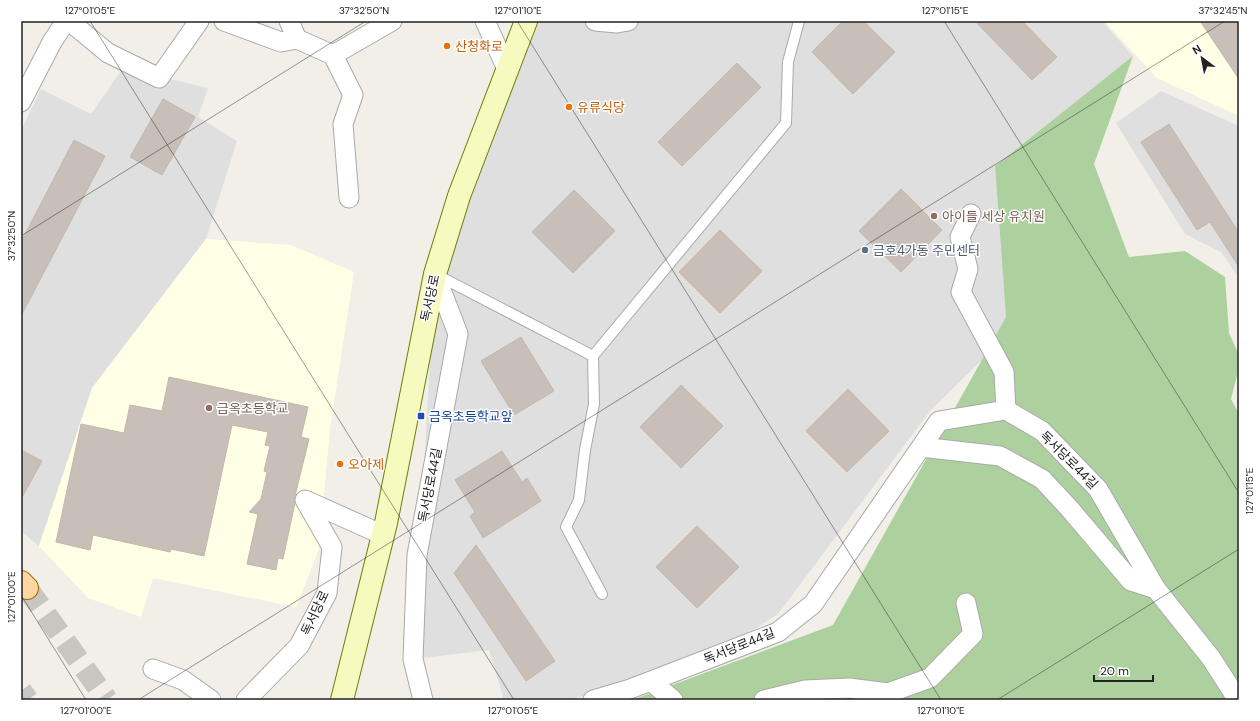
<svg xmlns="http://www.w3.org/2000/svg" width="1260" height="721" font-family="'DM Sans','Noto Sans KR',sans-serif">
<style>
.residential{fill:#e0dfdf}
.education{fill:#ffffe5}
.forest{fill:#add19e}
.building{fill:#c7bfb8;stroke:#c4b6ab}
.lines{fill:none;stroke-linecap:round;stroke-linejoin:round}
.primary-tunnel{stroke:#c8c6c1;stroke-width:22;stroke-dasharray:22 11;stroke-linecap:butt}
.lane-casing{stroke:#a9a9a9;stroke-width:12}
.street-casing{stroke:#a9a9a9;stroke-width:21}
.secondary-casing{stroke:#707d05;stroke-width:24}
.primary-casing{stroke:#a06b00;stroke-width:24}
.lane{stroke:#fff;stroke-width:10}
.street{stroke:#fff;stroke-width:19}
.secondary{stroke:#f7fabf;stroke-width:22}
.primary{stroke:#fcd6a4;stroke-width:22}
.ticks{fill:none;stroke:#222;stroke-width:1;stroke-opacity:0.45}
.food-dot{fill:#e8710a;stroke:#fff;stroke-width:1.5}
.education-dot{fill:#8d6e63;stroke:#fff;stroke-width:1.5}
.service-dot{fill:#5c6f8a;stroke:#fff;stroke-width:1.5}
.transit-dot{fill:#1a4fb4;stroke:#fff;stroke-width:1.5}
.labels{text-anchor:middle;dominant-baseline:central;stroke-width:3;stroke-linejoin:round;paint-order:stroke}
.food-label{font-size:13px;fill:#c56008;stroke:#fff;text-anchor:start}
.education-label{font-size:13px;fill:#785e54;stroke:#fff;text-anchor:start}
.service-label{font-size:13px;fill:#4e5e75;stroke:#fff;text-anchor:start}
.street-label{font-size:13px;fill:#222;stroke:#fff}
.transit-label{font-size:13px;fill:#164399;stroke:#fff;text-anchor:start}
.neatline{fill:none;stroke:#222;stroke-width:1.5}
.ticks-label{font-size:10px;text-anchor:middle;fill:#222}
</style>
<rect width="100%" height="100%" fill="#f2efe9"/>
<path class="residential" d="M 526,21 L 1102,21 L 1133,56 L 995,166 L 1006,317 L 982,360 L 930,411 L 778,614 L 706,660 L 569,700 L 504,700 L 489,650 L 413,659 L 435,274 Z
M 123,68 L 208,88 L 198,117 L 237,141 L 206,239 L 92,388 L 39,546 L 21,531 L 21,131 L 41,89 L 91,114 Z
M 1161,91 L 1239,126 L 1239,278 L 1221,252 L 1185,234 L 1116,123 Z"/>
<path class="education" d="M 1104,21 L 1239,21 L 1239,116 L 1157,78 Z
M 206,239 L 291,245 L 354,272 L 330,429 L 319,549 L 296,607 L 153,578 L 141,617 L 88,598 L 39,546 L 92,388 Z"/>
<path class="forest" d="M 1133,56 L 1094,164 L 1129,257 L 1185,251 L 1225,277 L 1229,333 L 1239,355 L 1239,368 L 1231,399 L 1239,414 L 1239,700 L 632,700 L 833,625 L 1006,317 L 995,166 Z"/>
<path class="building" d="M 843,21 L 863,21 L 895,52 L 853,94 L 812,52 Z
M 975,21 L 1022,21 L 1057,57 L 1032,80 Z
M 1200,21 L 1239,21 L 1239,79 Z
M 737,63 L 761,87 L 682,166 L 658,142 Z
M 163,99 L 195,117 L 162,175 L 130,157 Z
M 1169,124 L 1239,233 L 1239,267 L 1210,222 L 1197,230 L 1141,142 Z
M 74,140 L 105,156 L 21,316 L 21,242 Z
M 901,189 L 942,230 L 901,272 L 859,231 Z
M 574,190 L 615,231 L 573,273 L 532,232 Z
M 720,230 L 762,271 L 720,313 L 679,272 Z
M 521,337 L 554,391 L 514,415 L 481,361 Z
M 169,377 L 308,407 L 301,437 L 309,439 L 294,500 L 295,503 L 283,559 L 278,558 L 276,570 L 247,564 L 258,514 L 249,512 L 261,499 L 267,472 L 264,471 L 270,446 L 265,445 L 268,432 L 232,425 L 204,556 L 171,549 L 170,552 L 93,535 L 90,550 L 56,542 L 81,424 L 124,433 L 130,405 L 162,411 Z
M 681,385 L 723,426 L 681,468 L 640,427 Z
M 848,389 L 889,431 L 847,472 L 806,431 Z
M 21,450 L 42,461 L 21,499 Z
M 502,451 L 522,482 L 527,478 L 541,501 L 483,538 L 470,516 L 475,512 L 455,480 Z
M 697,526 L 739,567 L 697,608 L 656,567 Z
M 476,545 L 555,661 L 526,681 L 454,573 Z"/>
<g class="lines">
<path class="primary-tunnel" d="M 27,588 L 107,700
M 21,691 L 28,700"/>
<g class="lane-casing">
<path id="lane" d="M 437,275 L 593,356 L 786,123 L 788,62 L 799,21
M 593,356 L 594,404 L 585,450 L 579,500 L 566,527 L 602,594"/>
</g>
<g class="street-casing">
<path id="street" d="M 69,21 L 108,53 L 159,78 L 199,21
M 224,21 L 281,42 L 297,39 L 333,55 L 353,95 L 343,124 L 349,198
M 289,21 L 297,39
M 485,21 L 507,69
M 595,21 L 617,23 L 628,21
M 333,55 L 392,21
M 21,102 L 52,42 L 66,21
M 971,214 L 960,237 L 968,269 L 961,292 L 1004,372 L 1006,410
M 921,447 L 1000,456 L 1042,479 L 1069,508 L 1131,581 L 1156,589
M 153,669 L 183,680 L 211,700
M 651,681 L 673,700
M 246,700 L 299,646 L 327,593 L 332,547 L 305,500 L 383,535
M 423,700 L 413,659 L 417,555 L 458,334 L 435,274
M 593,700 L 630,689 L 778,632 L 813,604 L 939,421 L 1006,410 L 1042,431 L 1098,489 L 1156,589 L 1211,658 L 1238,700
M 764,700 L 805,690 L 849,688 L 888,693 L 930,678 L 973,634 L 966,603"/>
</g>
<g class="secondary-casing">
<path id="secondary" d="M 342,700 L 386,523 L 435,274 L 459,196 L 526,21"/>
</g>
<g class="primary-casing">
<path id="primary" d="M 21,582 L 27,588"/>
</g>
<use href="#lane" class="lane"/>
<use href="#street" class="street"/>
<use href="#secondary" class="secondary"/>
<use href="#primary" class="primary"/>
</g>
<path class="ticks" d="M 90,21 L 514,700M 517,21 L 941,700M 944,21 L 1239,493M 21,236 L 366,21M 21,595 L 86,700M 138,700 L 1225,21M 997,700 L 1239,549"/>
<g class="food-dot">
<circle cx="447" cy="46" r="4"/>
<circle cx="569" cy="107" r="4"/>
<circle cx="340" cy="464" r="4"/>
</g>
<g class="education-dot">
<circle cx="934" cy="216" r="4"/>
<circle cx="209" cy="408" r="4"/>
</g>
<circle class="service-dot" cx="865" cy="250" r="4"/>
<rect class="transit-dot" x="417" y="412" width="8" height="8" rx="2"/>
<g class="labels">
<g class="food-label">
<text x="455" y="46">산청화로</text>
<text x="577" y="107">유류식당</text>
<text x="348" y="464">오아제</text>
</g>
<g class="education-label">
<text x="942" y="216">아이들 세상 유치원</text>
<text x="217" y="408">금옥초등학교</text>
</g>
<g class="service-label">
<text x="873" y="250">금호4가동 주민센터</text>
</g>
<g class="street-label">
<text transform="translate(430 298) rotate(-78)">독서당로</text>
<text transform="translate(1069 460) rotate(45)">독서당로44길</text>
<text transform="translate(430 485) rotate(-79)">독서당로44길</text>
<text transform="translate(315 613) rotate(-65)">독서당로</text>
<text transform="translate(739 646) rotate(-22)">독서당로44길</text>
</g>
<g class="transit-label">
<text x="429" y="416">금옥초등학교앞</text>
</g>
</g>
<rect width="1260" height="721" fill="none" stroke="#ffffff" stroke-width="44"/>
<g transform="translate(1202 58) rotate(328)" stroke="#ffffff" stroke-width="3" paint-order="stroke">
<path d="M0-3L7 15L0 10L-7 15Z" fill="#222222"/>
<text y="-6" font-size="11" font-weight="bold" text-anchor="middle" fill="#222222">N</text>
</g>
<path d="M1094 675v6h59v-6" fill="none" stroke="#222222" stroke-width="2"/>
<text x="1100" y="675" font-size="12" fill="#222222" stroke="#ffffff" stroke-width="3" paint-order="stroke">20 m</text>
<rect x="22" y="22" width="1216" height="677" class="neatline"/>
<g class="ticks-label">
<text x="90" y="14">127°01'05"E</text>
<text x="364" y="14">37°32'50"N</text>
<text x="518" y="14">127°01'10"E</text>
<text x="945" y="14">127°01'15"E</text>
<text x="1223" y="14">37°32'45"N</text>
<text transform="translate(11 236) rotate(-90)" y="4">37°32'50"N</text>
<text transform="translate(1249 491) rotate(-90)" y="4">127°01'15"E</text>
<text transform="translate(11 597) rotate(-90)" y="4">127°01'00"E</text>
<text x="86" y="714">127°01'00"E</text>
<text x="513" y="714">127°01'05"E</text>
<text x="941" y="714">127°01'10"E</text>
</g>
</svg>
